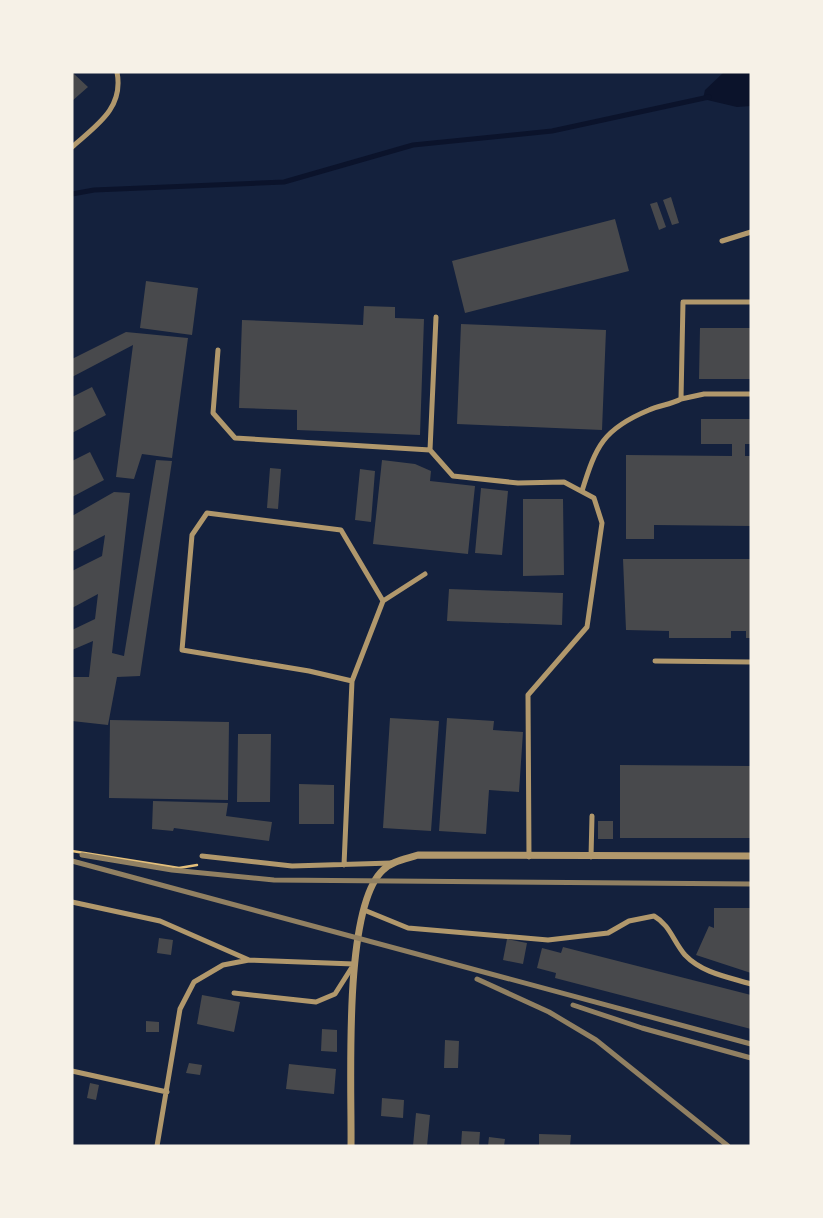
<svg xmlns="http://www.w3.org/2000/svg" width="823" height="1218" font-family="'IBM Plex Sans',sans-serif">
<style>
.water{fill:#0b132b}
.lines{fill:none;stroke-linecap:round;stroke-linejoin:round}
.stream{stroke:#0b132b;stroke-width:5}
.building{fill:#48494c}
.path{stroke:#e5c07b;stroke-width:2.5}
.service{stroke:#b1986c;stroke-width:5}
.minor{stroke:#b1986c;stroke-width:7}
.rail{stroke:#918062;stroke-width:5}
</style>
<rect width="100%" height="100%" fill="#14213d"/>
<path class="water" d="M 724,72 L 751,72 L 751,106 L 737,107 L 703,99 L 705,90 Z"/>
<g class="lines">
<path class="stream" d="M 72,194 L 94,190 L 284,182 L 413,145 L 552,131 L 709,97"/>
</g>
<path class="building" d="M 72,72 L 88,87 L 72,101 Z
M 671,197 L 679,223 L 672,225 L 663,200 Z
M 657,202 L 666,227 L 659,230 L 650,204 Z
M 615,219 L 629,271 L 465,313 L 452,261 Z
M 146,281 L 198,288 L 192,335 L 140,328 Z
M 364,306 L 395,307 L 395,318 L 424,319 L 420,435 L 297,430 L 297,410 L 239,408 L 242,320 L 363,325 Z
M 461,324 L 606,330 L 602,430 L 457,424 Z
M 700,328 L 751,328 L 751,379 L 699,379 Z
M 126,332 L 188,338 L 172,458 L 142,454 L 134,479 L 116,477 L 133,345 L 72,377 L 72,359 Z
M 92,387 L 106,415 L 72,433 L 72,397 Z
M 701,419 L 751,419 L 751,444 L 745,444 L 745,456 L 751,456 L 751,526 L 654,525 L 654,539 L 626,539 L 626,455 L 732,456 L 732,444 L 701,444 Z
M 90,452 L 104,480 L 72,497 L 72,461 Z
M 156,460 L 172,461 L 140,676 L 117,677 L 108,725 L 72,721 L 72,677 L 89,677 L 93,641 L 72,650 L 72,630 L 95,619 L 98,594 L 72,608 L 72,571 L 102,556 L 105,535 L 72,552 L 72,516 L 114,492 L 130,493 L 112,653 L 124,656 Z
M 382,460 L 415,464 L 431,471 L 430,481 L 475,486 L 468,554 L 373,544 Z
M 270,468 L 281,469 L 278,509 L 267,508 Z
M 360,469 L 375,471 L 371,522 L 355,520 Z
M 481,488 L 508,491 L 502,555 L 475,553 Z
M 523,499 L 563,499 L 564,575 L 523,576 Z
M 623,559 L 751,559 L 751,638 L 746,638 L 746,631 L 731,631 L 731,638 L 669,638 L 669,631 L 626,630 Z
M 449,589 L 563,593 L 562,625 L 447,621 Z
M 390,718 L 439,721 L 431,831 L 383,828 Z
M 447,718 L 494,721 L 493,730 L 523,732 L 519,792 L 489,790 L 486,834 L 439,831 Z
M 110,720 L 229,722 L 228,800 L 109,798 Z
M 238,734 L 271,734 L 270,802 L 237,802 Z
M 620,765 L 751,766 L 751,838 L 620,838 Z
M 299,784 L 334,785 L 334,824 L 299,824 Z
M 153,801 L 228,803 L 226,816 L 272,822 L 269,841 L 174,828 L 173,831 L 152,829 Z
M 598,821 L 613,821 L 613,839 L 598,839 Z
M 714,908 L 751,908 L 751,973 L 696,955 L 709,926 L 714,928 Z
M 159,938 L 173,940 L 171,955 L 157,953 Z
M 507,939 L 527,943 L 523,964 L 503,960 Z
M 563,947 L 751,995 L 751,1029 L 555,978 L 556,973 L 537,968 L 542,948 L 561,953 Z
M 202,995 L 240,1002 L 234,1032 L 197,1024 Z
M 146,1021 L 159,1022 L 159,1032 L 146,1032 Z
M 322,1029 L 337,1030 L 337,1052 L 321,1051 Z
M 445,1040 L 459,1041 L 458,1068 L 444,1068 Z
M 189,1063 L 202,1065 L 200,1075 L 186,1073 Z
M 289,1064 L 336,1069 L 334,1094 L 286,1089 Z
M 90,1083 L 99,1085 L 96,1100 L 87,1098 Z
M 382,1098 L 404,1100 L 403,1118 L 381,1116 Z
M 416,1113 L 430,1115 L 427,1146 L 413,1146 Z
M 462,1131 L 480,1132 L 479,1146 L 461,1146 Z
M 539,1134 L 571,1135 L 570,1146 L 539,1146 Z
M 489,1137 L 505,1139 L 504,1146 L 488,1146 Z"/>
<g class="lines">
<path class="path" d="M 72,851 L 179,868 L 197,865"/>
<path class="service" d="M 72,147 C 97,125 124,108 117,72
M 722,241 L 751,232
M 218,350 L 213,413 L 235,438 L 430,450 L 453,476 L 518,483 L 564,482 L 594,498 L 602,523 L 587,627 L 528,695 L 529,857
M 681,399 L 704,394 L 751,394
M 430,450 L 436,317
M 582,491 C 596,446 603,429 649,410 C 660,405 670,405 681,399 L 683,302 L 751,302
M 655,661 L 751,662
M 352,681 L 309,671 L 182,650 L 192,535 L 207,513 L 341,530 L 383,601
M 202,856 L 292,866 L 392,863
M 591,857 L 592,816
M 344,865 L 352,681 L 383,601 L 425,574
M 72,902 L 160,921 L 249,960
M 364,910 L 408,928 L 548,940 L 608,933 L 629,921 L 654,916 C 670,925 673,941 685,955 C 702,973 728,977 751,984
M 234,993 L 316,1002 L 335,994 L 354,964
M 72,1071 L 167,1092
M 157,1146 L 180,1009 L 194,982 L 223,965 L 249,960 L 354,964"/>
<path class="minor" d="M 351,1146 C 352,1089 342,908 383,870 C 392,861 406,859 418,855 L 751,856"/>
<path class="rail" d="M 82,855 L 172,870 L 274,880 L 751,884
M 72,861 L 751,1044
M 477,979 L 549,1012 L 596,1040 L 728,1146
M 573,1005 L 642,1028 L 751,1058"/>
</g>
<rect width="823" height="1218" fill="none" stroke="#f6f1e7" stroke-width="147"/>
</svg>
